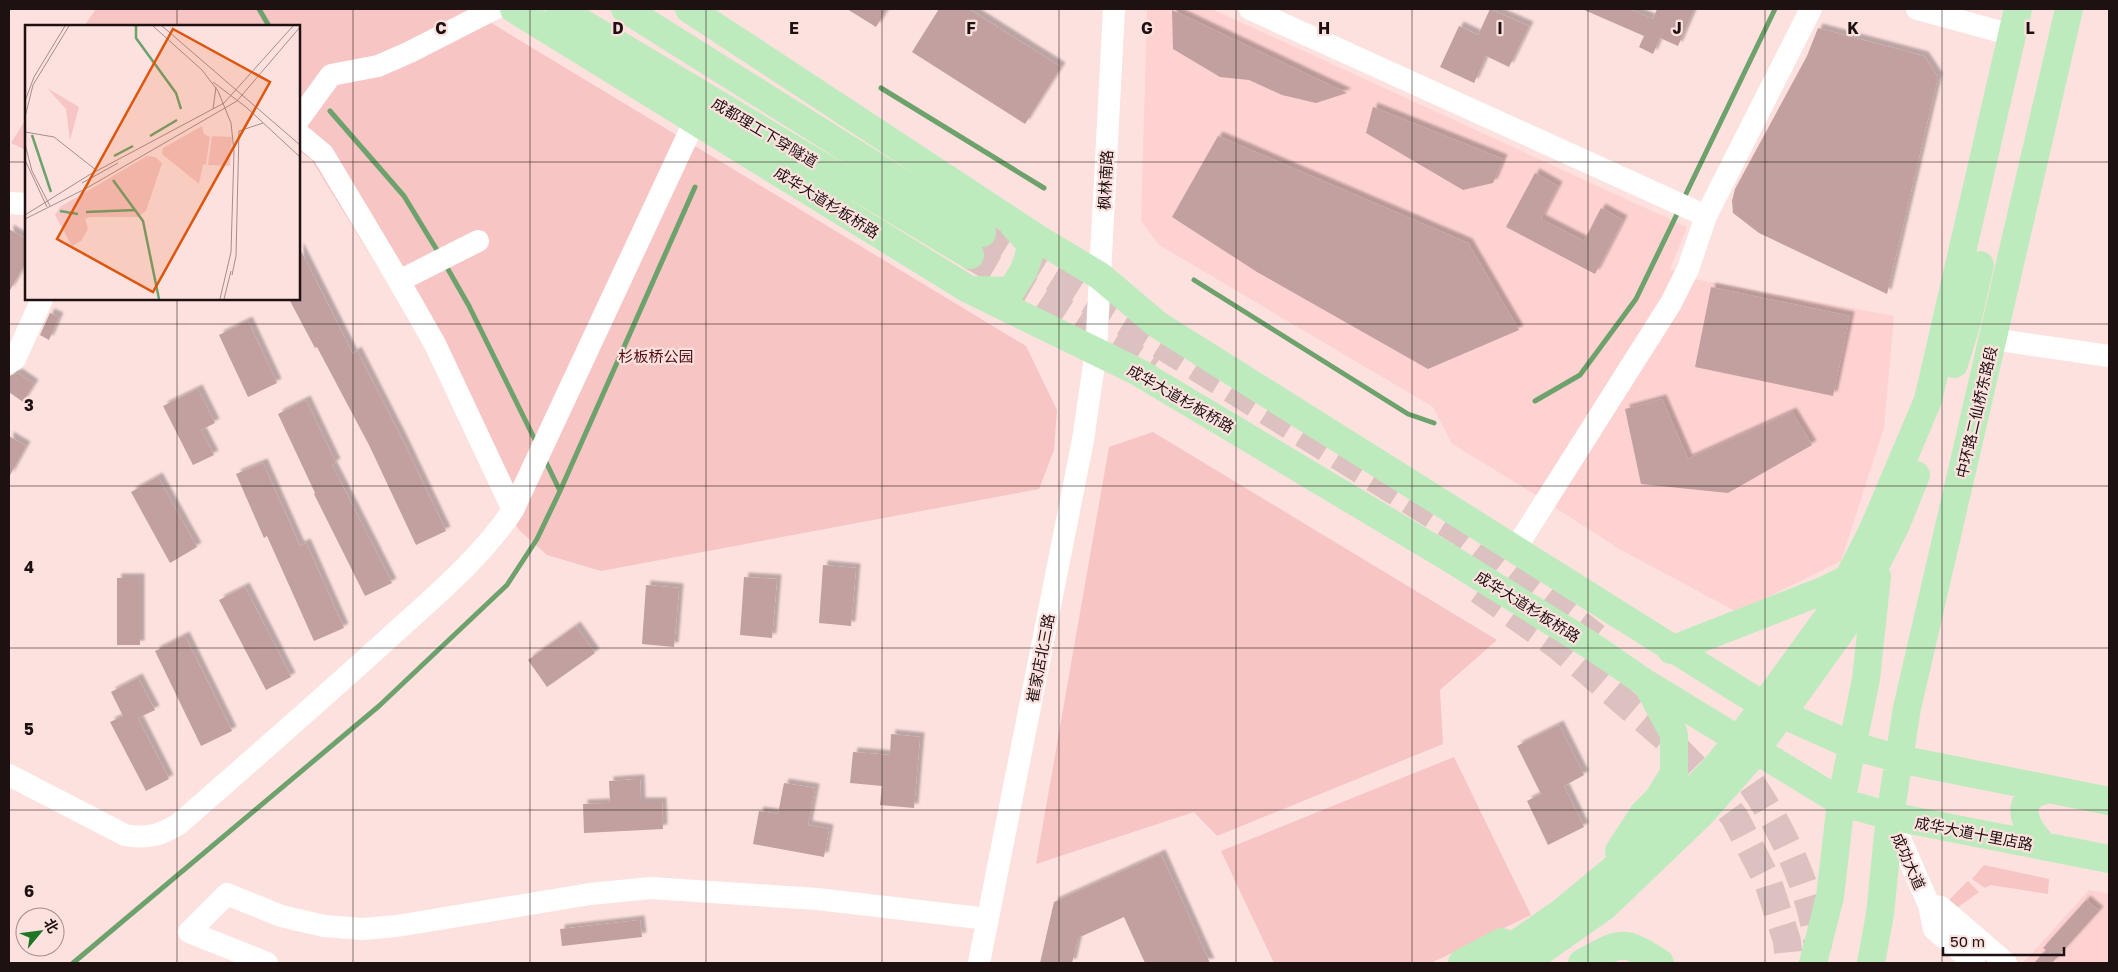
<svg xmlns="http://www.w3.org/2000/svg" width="2118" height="972" font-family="'Golos Text','Noto Sans SC',sans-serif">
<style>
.built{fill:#fed2d0}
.green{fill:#f7c5c3}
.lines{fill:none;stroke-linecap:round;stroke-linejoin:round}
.stream{stroke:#6ea26d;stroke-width:5}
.building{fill:#c1a09f;filter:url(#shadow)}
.major-tunnel{stroke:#dbc2c0;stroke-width:28;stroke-dasharray:28 14;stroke-linecap:butt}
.minor{stroke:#fff;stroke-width:22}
.major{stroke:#beebbd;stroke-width:28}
.grid{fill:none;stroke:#1d1211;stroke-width:1;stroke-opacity:0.55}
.labels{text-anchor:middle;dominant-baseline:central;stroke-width:4.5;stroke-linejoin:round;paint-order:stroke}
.street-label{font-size:15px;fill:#1d1211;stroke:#fde1df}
.park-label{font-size:15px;fill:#510c13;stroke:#fde1df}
.inset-river{fill:none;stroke:#6ea26d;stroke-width:2.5}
.inset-road{fill:none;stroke:#a38e8d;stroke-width:1}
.view{fill:#de550c;fill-opacity:0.15;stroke:#de550c;stroke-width:2.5}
.inset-edge{fill:none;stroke:#1d1211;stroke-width:2.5}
.grid-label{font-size:16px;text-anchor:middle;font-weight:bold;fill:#1d1211;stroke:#fde1df;stroke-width:4.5;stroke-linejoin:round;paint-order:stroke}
</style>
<defs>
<filter id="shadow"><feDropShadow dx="4.5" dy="-4.5" stdDeviation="1" flood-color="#0004"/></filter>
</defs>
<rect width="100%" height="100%" fill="#fde1df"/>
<path class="built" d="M 1147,9 L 1212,9 L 1687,227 L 1670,269 L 1694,279 L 1894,316 L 1884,428 L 1841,561 L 1737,612 L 1619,549 L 1536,495 L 1452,444 L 1433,407 L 1159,245 L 1141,221 Z
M 2089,890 L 2109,894 L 2109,963 L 2023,963 Z"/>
<path class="green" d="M 96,9 L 468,9 L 1026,346 L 1057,410 L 1054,450 L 1039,489 L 601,571 L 547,555 L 519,530 L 419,334 L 311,159 L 299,151 L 299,26 L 84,26 Z
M 26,119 L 26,150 L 11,143 Z
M 1153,432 L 1497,640 L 1440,690 L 1443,744 L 1217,836 L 1194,812 L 1036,864 L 1109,447 Z
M 1454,757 L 1531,915 L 1431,963 L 1274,963 L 1221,851 Z
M 1984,865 L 2049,879 L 2048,894 L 1991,885 L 1985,888 L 1972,879 Z
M 1968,881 L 1979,892 L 1957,908 L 1949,900 Z"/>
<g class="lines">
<path class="stream" d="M 259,9 L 269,26
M 881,88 L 1044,188
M 330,111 L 404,196 L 440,255
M 1683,200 L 1775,9
M 445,264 L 469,306 L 537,444
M 1194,280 L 1408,414 L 1434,423
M 1535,401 L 1580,375 L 1636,299 L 1679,210
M 544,458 L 560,491
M 73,963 L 379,706 L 507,585 L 537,539 L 560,491 L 695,187"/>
</g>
<path class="building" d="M 847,9 L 887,9 L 876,27 Z
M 939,9 L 969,9 L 1061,67 L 1025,124 L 912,52 Z
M 1490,9 L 1529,26 L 1509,67 L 1486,56 L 1474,83 L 1440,67 L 1459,26 L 1478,35 Z
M 1582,9 L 1629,9 L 1653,19 L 1657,9 L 1694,9 L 1678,46 L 1660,38 L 1653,54 L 1639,47 L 1644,36 Z
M 1172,10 L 1347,93 L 1316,103 L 1282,95 L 1249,80 L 1220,77 L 1173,49 Z
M 1818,28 L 1924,56 L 1938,77 L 1887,294 L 1759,233 L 1733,213 L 1732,201 L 1735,189 L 1807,56 Z
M 1373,107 L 1503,159 L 1493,183 L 1463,190 L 1366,133 Z
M 1218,136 L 1468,243 L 1519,330 L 1428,369 L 1257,272 L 1172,217 Z
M 1535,173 L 1558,186 L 1541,219 L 1584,241 L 1601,208 L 1623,220 L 1595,274 L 1506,227 Z
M 9,229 L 26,239 L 26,262 L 9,292 Z
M 299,247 L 353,354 L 357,351 L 403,441 L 446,531 L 416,545 L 369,445 L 317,347 L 315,348 L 289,299 L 299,299 Z
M 1711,287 L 1850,316 L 1833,396 L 1695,367 Z
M 50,313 L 59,317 L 49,340 L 40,335 Z
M 248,321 L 277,383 L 248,397 L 219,335 Z
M 18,373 L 34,384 L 23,402 L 9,392 L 9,376 Z
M 198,389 L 215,423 L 201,430 L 214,455 L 193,465 L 163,406 Z
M 1662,399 L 1688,459 L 1792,412 L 1812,445 L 1728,493 L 1641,484 L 1625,409 Z
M 306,400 L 336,463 L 332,465 L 392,583 L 365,596 L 314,494 L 315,493 L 278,414 Z
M 9,436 L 26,446 L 9,477 Z
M 263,463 L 300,546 L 306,543 L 344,628 L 314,641 L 267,536 L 264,538 L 236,474 Z
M 158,477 L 197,547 L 170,563 L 131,492 Z
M 823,565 L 856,568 L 851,626 L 819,623 Z
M 744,577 L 777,579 L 772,638 L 740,635 Z
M 117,578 L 140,578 L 140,645 L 117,645 Z
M 646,585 L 679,588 L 674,647 L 642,644 Z
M 245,587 L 291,677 L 266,690 L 219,600 Z
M 576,626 L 595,653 L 547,687 L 528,660 Z
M 185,636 L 232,731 L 201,746 L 155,651 Z
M 138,678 L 155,710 L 138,718 L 169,779 L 146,791 L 110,722 L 123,716 L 111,692 Z
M 1559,725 L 1584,775 L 1564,786 L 1584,827 L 1548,845 L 1527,801 L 1541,794 L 1517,746 Z
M 891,734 L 920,737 L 914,808 L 880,805 L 882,786 L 850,783 L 853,752 L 890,755 Z
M 640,779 L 641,802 L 662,802 L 663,829 L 584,833 L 583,804 L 610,803 L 609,781 Z
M 784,783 L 815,788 L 808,825 L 829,829 L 824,857 L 753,844 L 759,811 L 778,814 Z
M 1161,854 L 1210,963 L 1145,963 L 1124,917 L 1078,938 L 1072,963 L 1040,963 L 1054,902 Z
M 2086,900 L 2099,911 L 2052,963 L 2034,963 L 2046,950 L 2043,948 Z
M 640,920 L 642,937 L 562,946 L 560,929 Z"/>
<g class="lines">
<path class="major-tunnel" d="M 982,233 L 1462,533 L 1596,637
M 970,255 L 1034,292 L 1153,369
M 1479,590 L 1558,646 L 1667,739 L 1706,779 L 1735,818 L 1768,882 L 1787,941 L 1789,963
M 1726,751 C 1770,801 1812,883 1818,949"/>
<path class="minor" d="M 1250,9 L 1706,216 L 1688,269 L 1671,303 L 1514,551
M 1917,9 L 2005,33
M 299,119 L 331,75 L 378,66 L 410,52 L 494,9
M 299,134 L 323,154 L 399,281 L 435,344 L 513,510
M 9,203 L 26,204
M 1706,216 L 1811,9
M 399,281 L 478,241
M 1992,339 L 2109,356
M 9,363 L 15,359 L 42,299
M 9,775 L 125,835 C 147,839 162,835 180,823 C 251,761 322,699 391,636 C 435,596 480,559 513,510 L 689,133 L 696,121
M 1890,816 L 1929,905 L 1934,929 L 1974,963
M 1929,905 L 1941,907 L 2006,963
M 267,963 L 189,932 L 227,894 L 281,916 L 324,926 L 362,929 L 397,926 L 590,894 L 651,888 L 817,899 L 988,919
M 979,963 L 1083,440 L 1096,351 L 1114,9"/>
<path class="major" d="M 514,9 L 968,289 L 1138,372 L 1451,559 L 1590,645 L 1647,684 L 1841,802 L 1890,816 L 2109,859
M 559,9 L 970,255
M 625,9 L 982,233
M 689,9 L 1037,238 L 1100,276 L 1158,325 L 1766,707 L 1851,745 L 1899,759 L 2109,801
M 977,290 L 1011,291 L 1024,270 L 1032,246 L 1014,226
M 1954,364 L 1967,322 L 1980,265
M 1671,650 L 1825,590 L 1853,576
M 2044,846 C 2032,834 2013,809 2033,795 C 2037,792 2044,791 2048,789
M 1619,851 L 1643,814 L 1658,799 L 1674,773 L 1674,734 L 1648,686
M 1462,963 L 1502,942
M 1488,963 L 1562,912 L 1640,847 L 1715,768 L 1749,726 L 1830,614 L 1872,532 L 1928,400 L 2018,9
M 1524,963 L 1605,906 L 1700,815 L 1748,761 L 1844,627 L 1896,525 L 1916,475
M 1582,963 C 1621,942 1622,938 1660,963
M 1813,963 L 1830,897 L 1841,802 L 1866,679 L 1877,576
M 1871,963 L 1880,914 L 1890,816 L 1907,708 L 2069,9"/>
</g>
<path class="grid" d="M 177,9 L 177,26M 353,9 L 353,963M 530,9 L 530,963M 706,9 L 706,963M 882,9 L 882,963M 1059,9 L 1059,963M 1236,9 L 1236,963M 1412,9 L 1412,963M 1588,9 L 1588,963M 1765,9 L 1765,963M 1942,9 L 1942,963M 9,162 L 26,162M 299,162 L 2109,162M 177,299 L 177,963M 9,324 L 2109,324M 9,486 L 2109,486M 9,648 L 2109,648M 9,810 L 2109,810"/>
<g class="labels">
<g class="street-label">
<text transform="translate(765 132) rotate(31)">成都理工下穿隧道</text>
<text transform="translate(1105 180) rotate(-87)">枫林南路</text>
<text transform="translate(827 202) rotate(32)">成华大道杉板桥路</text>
<text transform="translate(1181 398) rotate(30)">成华大道杉板桥路</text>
<text transform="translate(1976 412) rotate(-77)">中环路二仙桥东路段</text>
<text transform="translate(1528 606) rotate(32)">成华大道杉板桥路</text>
<text transform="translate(1040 658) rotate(-79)">崔家店北三路</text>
<text transform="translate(1974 833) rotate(11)">成华大道十里店路</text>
<text transform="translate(1909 861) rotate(66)">成功大道</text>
</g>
<g class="park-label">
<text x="656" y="356">杉板桥公园</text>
</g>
</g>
<g transform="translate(25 25)">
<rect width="275" height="275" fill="#fde1df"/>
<path d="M 22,63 L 54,82 L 45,115 L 41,84 ZM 177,101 L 179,109 L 185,112 L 181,139 L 178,140 L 174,159 L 137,129 L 138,123 ZM 187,111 L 207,112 L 205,141 L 183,140 ZM 122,131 L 130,132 L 137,138 L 121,186 L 113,192 L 65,192 L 60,194 L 63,204 L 56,216 L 47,221 L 30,190 L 35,182 Z" fill="#f7c5c3"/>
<path class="inset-river" d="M 111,1 L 111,13 L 151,68 L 156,84M 7,110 L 26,167M 125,111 L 152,95M 89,131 L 108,121M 88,155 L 118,196 L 134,274M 35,186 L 53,189M 61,187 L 110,185"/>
<path class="inset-road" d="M 128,1 L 177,45 L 193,66 L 206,98 L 209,126 L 206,227 L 195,274M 137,1 L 275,120M 188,57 L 221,82 L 275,132M 0,76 L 9,52 L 40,1M 188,84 L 191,62M 0,92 L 8,60 L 44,1M 0,107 L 29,112 L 71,145M 0,119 L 7,146 L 25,181M 0,135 L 22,182M 57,158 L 93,138M 0,190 L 64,150 L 199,78 L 268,1M 0,194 L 60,164 L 212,76 L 275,2M 207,250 L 211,231 L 214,106 L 238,98M 199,274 L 206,246"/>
<path class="view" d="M 148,4 L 245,57 L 128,267 L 32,214 Z"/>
<rect width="275" height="275" class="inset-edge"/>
</g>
<g class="grid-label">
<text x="441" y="34">C</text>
<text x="618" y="34">D</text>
<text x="794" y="34">E</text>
<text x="971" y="34">F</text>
<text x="1147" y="34">G</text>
<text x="1324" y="34">H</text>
<text x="1500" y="34">I</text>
<text x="1677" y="34">J</text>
<text x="1853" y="34">K</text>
<text x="2030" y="34">L</text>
<text x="29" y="411">3</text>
<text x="29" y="573">4</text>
<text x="29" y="735">5</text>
<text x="29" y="897">6</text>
</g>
<rect width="2118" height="972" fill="none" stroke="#1d1211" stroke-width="20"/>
<g transform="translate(40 932) rotate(61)"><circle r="24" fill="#fde1df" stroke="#a38e8d"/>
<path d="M0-4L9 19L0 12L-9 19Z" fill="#1d7623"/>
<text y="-8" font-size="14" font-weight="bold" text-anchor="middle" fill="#1d1211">北</text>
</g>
<path d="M1943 947v8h121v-8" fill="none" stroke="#1d1211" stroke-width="2.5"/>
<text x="1950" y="947" font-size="15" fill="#1d1211" stroke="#fde1df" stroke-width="4" paint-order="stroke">50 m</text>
</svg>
